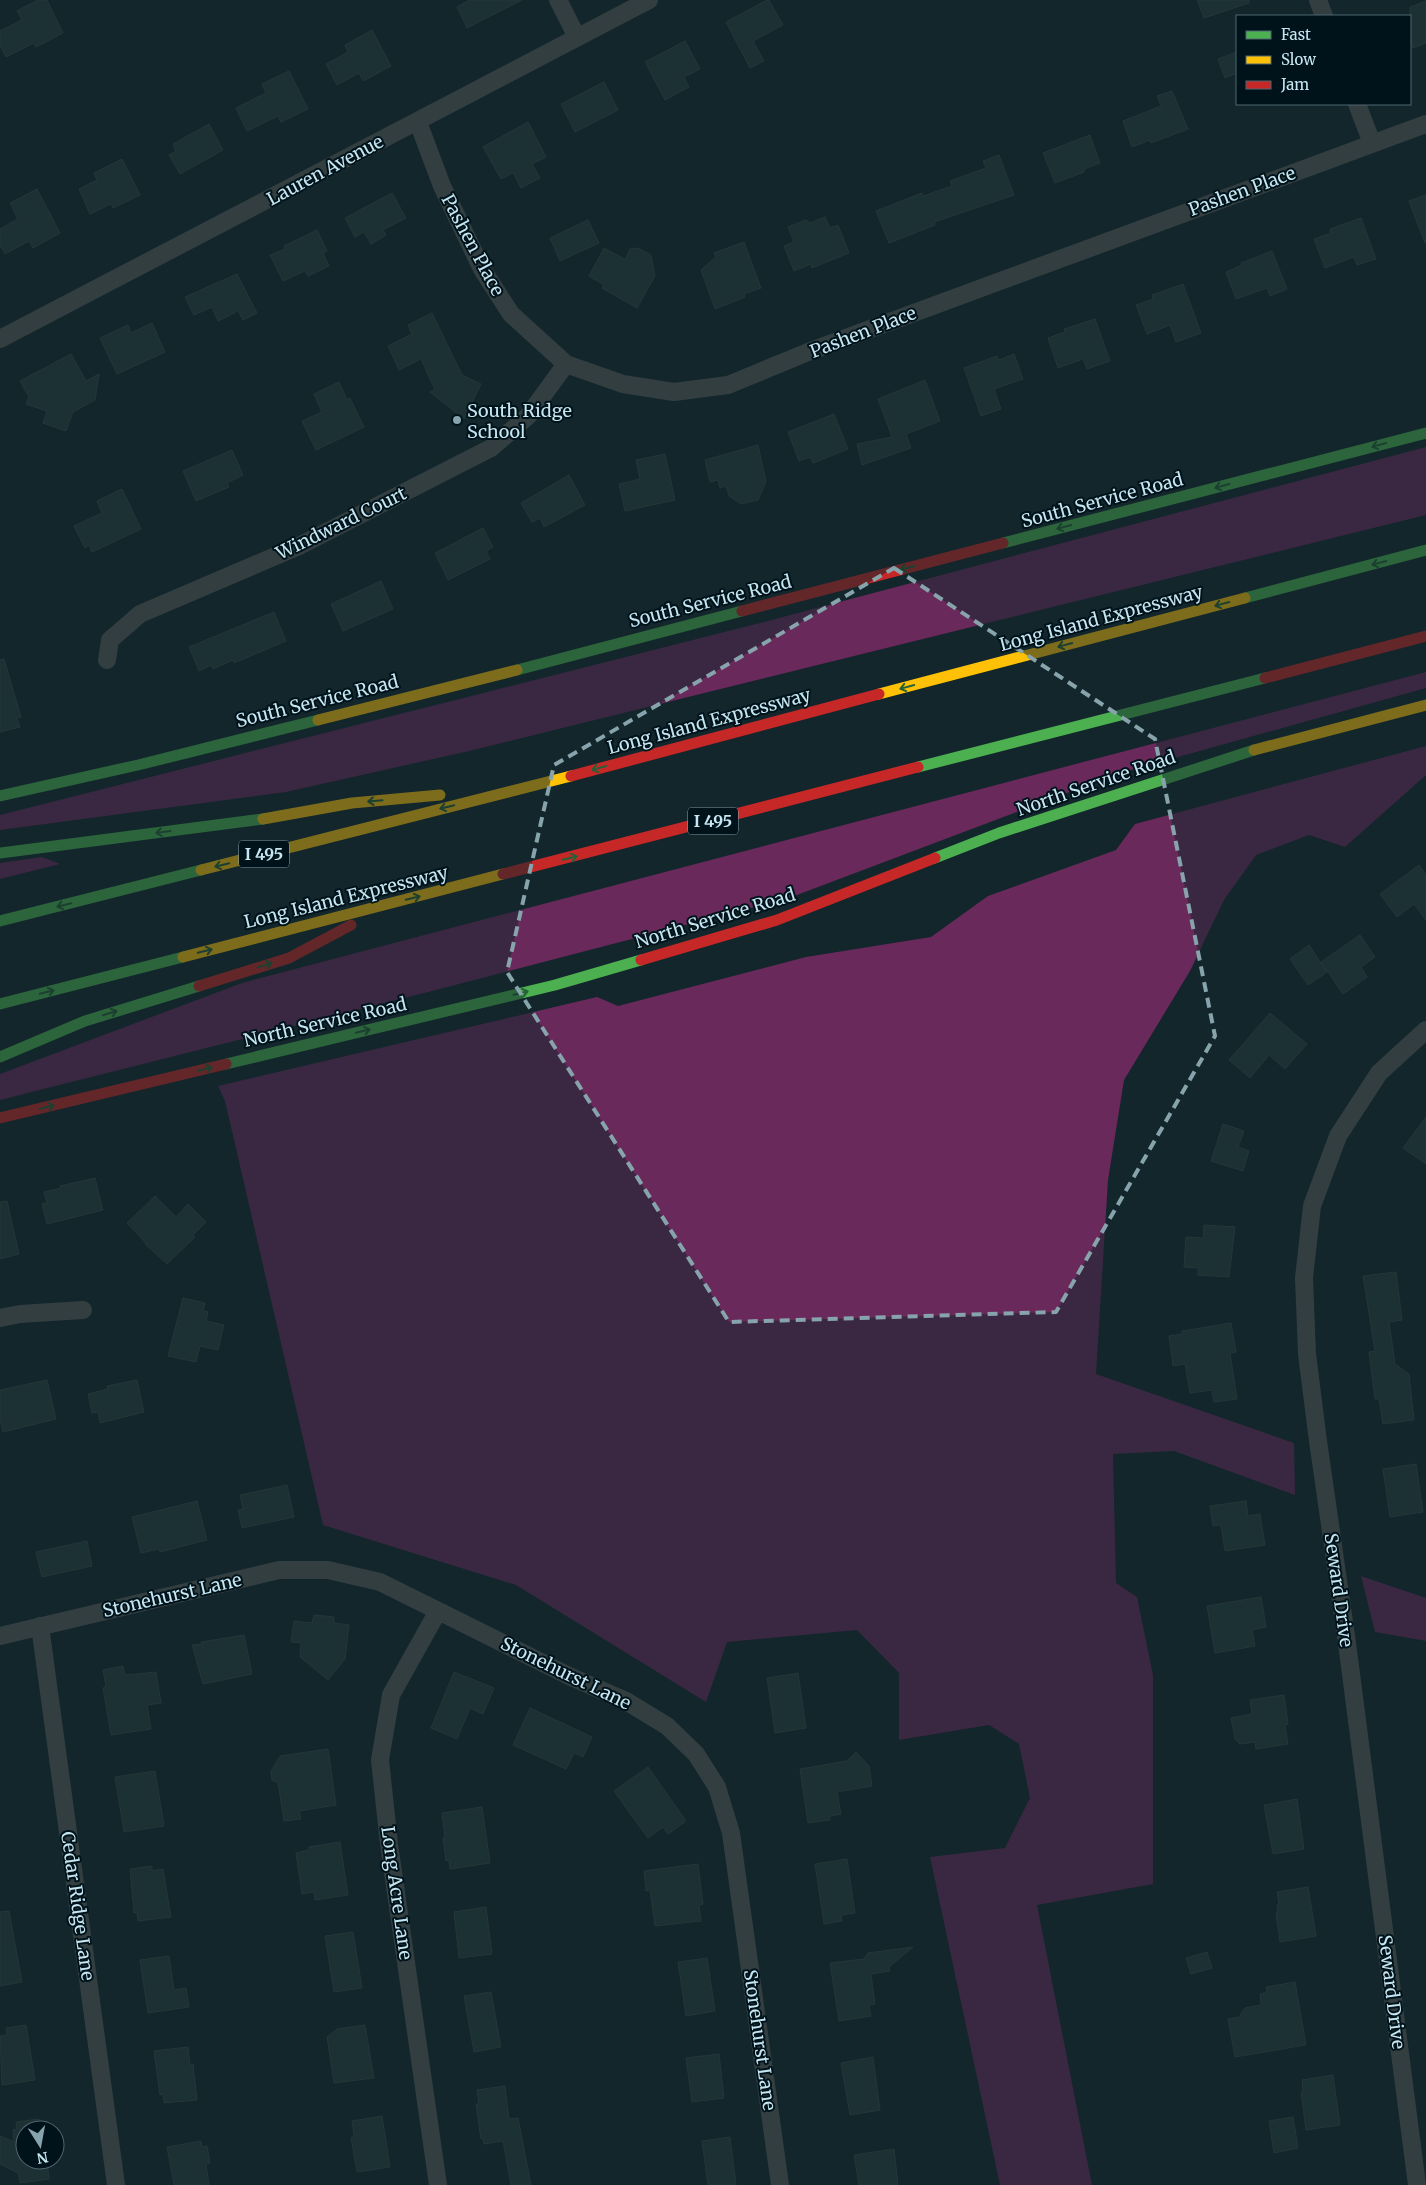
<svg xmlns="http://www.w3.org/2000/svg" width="1426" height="2185" font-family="Merriweather,serif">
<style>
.green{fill:#6a295b}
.building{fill:#293e3c;stroke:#394c4a}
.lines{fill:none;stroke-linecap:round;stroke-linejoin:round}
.street{stroke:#5c5b5a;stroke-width:18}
.fast{stroke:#4caf50;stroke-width:11}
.slow{stroke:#ffc107;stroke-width:11}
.jam{stroke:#c62828;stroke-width:11}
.oneway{stroke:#266136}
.marked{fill:none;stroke:#87a3ac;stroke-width:4;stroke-dasharray:10 6;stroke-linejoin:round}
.poi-dot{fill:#87a3ac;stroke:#00131b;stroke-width:2}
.labels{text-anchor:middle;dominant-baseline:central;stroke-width:4;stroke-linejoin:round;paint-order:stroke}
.shield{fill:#00131b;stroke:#8ba7b1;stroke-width:1}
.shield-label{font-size:16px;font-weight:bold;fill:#c6e6f1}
.street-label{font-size:18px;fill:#c6e6f1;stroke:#00131b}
.poi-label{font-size:18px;fill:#c6e6f1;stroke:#00131b;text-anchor:start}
</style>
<rect width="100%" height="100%" fill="#12262c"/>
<path class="green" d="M 1426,447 L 1426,515 L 469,751 L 286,792 L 0,830 L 0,815 L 760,623 Z
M 1426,672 L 1426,688 L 1117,774 L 789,898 L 428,992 L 0,1100 L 0,1074 L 242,983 Z
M 1426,746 L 1426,775 L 1345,847 L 1309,835 L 1256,855 L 1224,900 L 1190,971 L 1124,1080 L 1108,1180 L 1096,1374 L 1294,1443 L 1295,1495 L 1174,1451 L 1113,1454 L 1116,1583 L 1137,1597 L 1153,1675 L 1153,1884 L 1037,1905 L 1092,2185 L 1000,2185 L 930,1857 L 1005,1848 L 1030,1798 L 1019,1744 L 989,1725 L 899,1740 L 899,1673 L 857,1630 L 727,1642 L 706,1702 L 516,1585 L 323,1525 L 225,1101 L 218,1086 L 597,997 L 618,1006 L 806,957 L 931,937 L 988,896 L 1116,850 L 1135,824 Z
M 42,857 L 60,864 L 0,879 L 0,863 Z
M 1361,1576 L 1426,1598 L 1426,1641 L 1375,1632 Z"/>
<path class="building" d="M 38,0 L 47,0 L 63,33 L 36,47 L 34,43 L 6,57 L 0,45 L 0,31 L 22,20 L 17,11 Z
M 469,0 L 522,0 L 467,28 L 457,7 Z
M 767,0 L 769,0 L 783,25 L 753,41 L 764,61 L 750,68 L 726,22 Z
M 1197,0 L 1249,0 L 1249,3 L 1204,18 Z
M 1426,1 L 1426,43 L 1413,48 L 1410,39 L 1410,7 Z
M 372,30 L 391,66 L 363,81 L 359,73 L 337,85 L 326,64 L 348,52 L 345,45 Z
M 685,41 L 700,69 L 684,77 L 689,87 L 665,100 L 645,62 Z
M 1237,52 L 1237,73 L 1225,78 L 1218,59 Z
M 289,71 L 308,109 L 281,122 L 278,116 L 247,131 L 236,108 L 266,93 L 262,84 Z
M 604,82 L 618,110 L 575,132 L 561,104 Z
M 1172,91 L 1188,129 L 1151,143 L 1150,140 L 1132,147 L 1123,121 L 1161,106 L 1157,96 Z
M 528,122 L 546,157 L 532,164 L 540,178 L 521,188 L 513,173 L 501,179 L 483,147 Z
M 209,124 L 223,150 L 180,174 L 169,155 L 176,151 L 173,144 Z
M 1090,135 L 1100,163 L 1084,169 L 1084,172 L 1055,183 L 1043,153 Z
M 999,155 L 1014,195 L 934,222 L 935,225 L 889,243 L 876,211 L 922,193 L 923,196 L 952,186 L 950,181 L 986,168 L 983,161 Z
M 122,159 L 140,195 L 113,208 L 111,204 L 90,214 L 79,189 L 97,180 L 94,173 Z
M 37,189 L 60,233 L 33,248 L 29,241 L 5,254 L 0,245 L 0,229 L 18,219 L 10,203 Z
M 392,193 L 406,218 L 383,230 L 386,235 L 371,244 L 364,232 L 355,237 L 345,218 Z
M 1426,195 L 1426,243 L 1425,243 L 1409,201 Z
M 825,217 L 830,228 L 838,225 L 849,253 L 812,268 L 811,264 L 794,271 L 784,246 L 794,242 L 788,227 L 806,220 L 810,223 Z
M 1361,218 L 1376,259 L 1357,265 L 1354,257 L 1325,268 L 1314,239 L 1331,233 L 1330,229 Z
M 588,220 L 599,243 L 560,261 L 550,238 Z
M 317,230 L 327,251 L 323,253 L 329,266 L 308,276 L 305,271 L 283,281 L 270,255 L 285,249 L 284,246 Z
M 744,242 L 761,288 L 744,294 L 745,297 L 715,309 L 701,270 L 716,257 L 714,253 Z
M 604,248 L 625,259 L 630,249 L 638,248 L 651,255 L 655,276 L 637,308 L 602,288 L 604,285 L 589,276 Z
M 1272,251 L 1287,289 L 1270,296 L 1267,288 L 1236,299 L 1226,272 L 1242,265 L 1241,263 Z
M 237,274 L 257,313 L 243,320 L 238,311 L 218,321 L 212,307 L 194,315 L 185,297 Z
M 1183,284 L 1201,333 L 1176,342 L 1170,325 L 1147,334 L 1136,305 L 1153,299 L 1152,295 Z
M 432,313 L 462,375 L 481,384 L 464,419 L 430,392 L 435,390 L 421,359 L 399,370 L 388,346 L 412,334 L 408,325 Z
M 1095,319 L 1110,361 L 1087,369 L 1083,359 L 1058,368 L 1048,338 L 1065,332 L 1064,329 Z
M 152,323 L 165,352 L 117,374 L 100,338 L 128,325 L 131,333 Z
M 71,354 L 86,381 L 99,374 L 95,400 L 73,412 L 66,431 L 43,423 L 47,411 L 26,404 L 29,397 L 20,381 Z
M 1014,354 L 1023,379 L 994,389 L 1001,409 L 981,416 L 964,368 L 997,356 L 999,360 Z
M 925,380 L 940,421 L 906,434 L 911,448 L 862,465 L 857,444 L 892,437 L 878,399 Z
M 339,382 L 347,400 L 350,398 L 364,427 L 316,450 L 302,421 L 322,412 L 314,394 Z
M 834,414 L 848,449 L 813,463 L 810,457 L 799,461 L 788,432 Z
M 758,445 L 766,482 L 758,500 L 741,504 L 729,496 L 726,486 L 720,488 L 718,480 L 710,482 L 705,460 Z
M 232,450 L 243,475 L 227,483 L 229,487 L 196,501 L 183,471 Z
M 665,454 L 675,500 L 625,511 L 619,484 L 640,479 L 636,460 Z
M 569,475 L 585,505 L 544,527 L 540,518 L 532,522 L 521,503 Z
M 122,489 L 141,529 L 92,552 L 89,545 L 85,548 L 74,526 L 102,513 L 97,501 Z
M 483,528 L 493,547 L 486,551 L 490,559 L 448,580 L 435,553 Z
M 381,581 L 393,609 L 343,631 L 331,604 Z
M 274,612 L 286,641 L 234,663 L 233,660 L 213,669 L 211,665 L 199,671 L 189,647 Z
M 4,659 L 21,717 L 17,718 L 20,727 L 0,732 L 0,660 Z
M 1419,865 L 1426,875 L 1426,920 L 1414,904 L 1397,917 L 1380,894 Z
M 1360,935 L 1375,957 L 1361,967 L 1367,977 L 1343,994 L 1321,962 Z
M 1309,945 L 1327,972 L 1308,985 L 1290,959 Z
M 1270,1013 L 1307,1044 L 1285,1069 L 1269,1055 L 1250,1078 L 1229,1060 Z
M 1426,1117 L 1426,1164 L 1403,1148 Z
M 1223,1124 L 1244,1131 L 1238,1147 L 1249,1151 L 1243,1171 L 1211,1161 Z
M 95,1178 L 103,1210 L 47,1224 L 42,1204 L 47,1203 L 44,1192 L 61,1188 L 60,1186 Z
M 155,1196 L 176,1217 L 188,1204 L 206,1222 L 193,1235 L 195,1237 L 167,1264 L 145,1244 L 146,1243 L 127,1223 Z
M 7,1201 L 19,1254 L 0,1259 L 0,1202 Z
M 1204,1225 L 1235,1227 L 1229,1277 L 1198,1275 L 1198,1268 L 1184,1267 L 1186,1237 L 1203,1238 Z
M 1396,1272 L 1402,1320 L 1389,1322 L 1395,1364 L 1409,1374 L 1414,1420 L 1383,1424 L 1379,1399 L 1375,1399 L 1369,1352 L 1375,1351 L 1363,1276 Z
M 183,1298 L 205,1303 L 203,1311 L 208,1312 L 206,1321 L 224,1325 L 218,1350 L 200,1346 L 196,1362 L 168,1356 Z
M 1231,1323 L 1236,1352 L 1230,1353 L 1237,1399 L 1214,1402 L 1212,1390 L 1190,1393 L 1185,1364 L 1173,1366 L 1169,1336 L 1182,1334 L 1182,1331 Z
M 47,1380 L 56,1419 L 3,1432 L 0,1419 L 0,1390 Z
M 137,1380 L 144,1412 L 100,1423 L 98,1412 L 92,1413 L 88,1394 L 108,1389 L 107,1386 Z
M 1416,1464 L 1423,1512 L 1390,1517 L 1383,1469 Z
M 287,1485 L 294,1517 L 242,1528 L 238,1510 L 243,1509 L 240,1495 Z
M 197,1501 L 207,1540 L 160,1552 L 159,1549 L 141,1553 L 132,1517 Z
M 1246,1501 L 1248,1516 L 1260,1514 L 1265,1545 L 1225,1551 L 1221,1525 L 1213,1526 L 1210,1506 Z
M 87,1541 L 92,1566 L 42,1577 L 36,1552 Z
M 1261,1597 L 1266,1627 L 1252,1630 L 1255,1646 L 1215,1653 L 1207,1606 Z
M 314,1615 L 334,1617 L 334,1623 L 349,1625 L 345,1659 L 328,1680 L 300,1657 L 301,1643 L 291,1642 L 294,1621 L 312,1623 Z
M 244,1635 L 252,1674 L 203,1684 L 192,1645 L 202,1644 L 201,1642 Z
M 123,1666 L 125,1675 L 156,1672 L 161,1703 L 147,1705 L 151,1729 L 111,1735 L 103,1688 L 106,1687 L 103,1670 Z
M 454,1672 L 494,1688 L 483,1714 L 470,1708 L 457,1739 L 431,1728 Z
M 798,1673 L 806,1728 L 775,1733 L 767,1678 Z
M 1284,1695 L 1288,1724 L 1285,1725 L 1288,1744 L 1256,1749 L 1255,1742 L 1240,1744 L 1235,1739 L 1231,1718 L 1252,1714 L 1250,1700 Z
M 530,1708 L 592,1737 L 583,1757 L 574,1753 L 566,1769 L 513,1745 Z
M 328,1749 L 336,1805 L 299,1811 L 301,1819 L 284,1821 L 278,1783 L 272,1780 L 271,1771 L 280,1756 Z
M 856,1752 L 869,1766 L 872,1786 L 837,1792 L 841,1814 L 830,1816 L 830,1820 L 808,1823 L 800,1769 L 847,1761 Z
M 648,1767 L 686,1821 L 668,1834 L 663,1827 L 648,1838 L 614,1791 Z
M 155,1771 L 164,1826 L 124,1832 L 115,1777 Z
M 1297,1799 L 1304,1849 L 1273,1854 L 1264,1805 Z
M 482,1807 L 490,1863 L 450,1869 L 449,1860 L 446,1861 L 443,1838 L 445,1838 L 442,1813 Z
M 340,1842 L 348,1895 L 315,1900 L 314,1892 L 302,1894 L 296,1853 L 309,1850 L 309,1847 Z
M 847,1859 L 855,1913 L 841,1915 L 842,1921 L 824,1924 L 815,1864 Z
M 698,1864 L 703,1904 L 699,1905 L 701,1921 L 655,1926 L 650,1890 L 646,1891 L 644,1871 Z
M 152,1866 L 152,1871 L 163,1869 L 171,1917 L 138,1921 L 137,1912 L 134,1913 L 130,1869 Z
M 1308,1887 L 1316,1936 L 1280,1942 L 1276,1913 L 1278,1912 L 1277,1905 L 1279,1904 L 1277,1892 Z
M 486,1907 L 492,1954 L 459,1958 L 454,1912 Z
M 9,1911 L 22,1982 L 0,1986 L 0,1912 Z
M 353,1932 L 362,1988 L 334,1992 L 325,1936 Z
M 913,1947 L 889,1967 L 890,1971 L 871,1974 L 875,2004 L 869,2005 L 871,2016 L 839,2021 L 830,1963 L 864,1959 L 868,1953 Z
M 1207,1952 L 1212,1968 L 1191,1974 L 1186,1958 Z
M 169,1956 L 174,1990 L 186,1988 L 189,2007 L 148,2013 L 140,1960 Z
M 707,1958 L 715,2011 L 686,2016 L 678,1962 Z
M 1295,1982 L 1306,2045 L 1235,2057 L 1228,2019 L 1240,2017 L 1240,2015 L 1245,2008 L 1261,2005 L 1260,1994 L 1267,1992 L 1266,1987 Z
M 491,1992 L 501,2047 L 474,2052 L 464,1996 Z
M 26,2025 L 35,2080 L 2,2085 L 0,2036 L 7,2035 L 6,2028 Z
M 365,2025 L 374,2078 L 334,2083 L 327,2037 L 337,2029 Z
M 188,2047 L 190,2065 L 193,2064 L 197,2100 L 164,2103 L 163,2094 L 160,2095 L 154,2051 Z
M 719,2054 L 724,2098 L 692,2102 L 686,2058 Z
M 873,2057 L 880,2110 L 850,2115 L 841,2063 Z
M 1333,2075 L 1340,2125 L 1306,2130 L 1301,2092 L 1303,2092 L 1302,2080 Z
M 505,2086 L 509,2119 L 518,2118 L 531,2185 L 511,2185 L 503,2141 L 484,2144 L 483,2139 L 481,2139 L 476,2104 L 479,2104 L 477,2090 Z
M 382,2116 L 390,2167 L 357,2172 L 351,2138 L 354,2137 L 352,2121 Z
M 1293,2117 L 1298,2148 L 1274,2153 L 1269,2121 Z
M 39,2119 L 40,2130 L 25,2130 L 25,2160 L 47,2160 L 49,2179 L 20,2183 L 18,2173 L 0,2164 L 0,2136 L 14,2142 L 13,2130 L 17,2129 L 16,2122 Z
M 730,2137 L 736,2185 L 708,2185 L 702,2141 Z
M 201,2141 L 202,2147 L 207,2146 L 210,2163 L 206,2164 L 209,2185 L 174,2185 L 167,2147 Z
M 894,2149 L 898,2185 L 859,2185 L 854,2155 Z"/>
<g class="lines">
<path class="street" d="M 558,0 L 577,37
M 1318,0 L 1324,16
M 1357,104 L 1372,143
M 418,122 L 442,186 L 482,269 L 511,314 L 566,364 L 623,384 L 674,392 L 728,385 L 808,352 L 1426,124
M 0,339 L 649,0
M 107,660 L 110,640 L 140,614 L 299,546 L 491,448 L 528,416 L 566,364
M 0,1318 L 20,1314 L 83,1310
M 40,1626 L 116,2185
M 0,1636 L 279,1570 L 328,1570 L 380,1582 L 569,1676 L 626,1701 L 667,1726 L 696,1754 L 717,1787 L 731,1833 L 780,2185
M 438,2185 L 389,1844 L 380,1760 L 391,1695 L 438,1611
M 1417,2185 L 1347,1643 L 1318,1441 L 1307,1354 L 1304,1278 L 1312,1206 L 1338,1136 L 1379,1073 L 1426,1030"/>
<path class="fast" d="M 1003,543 L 1426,433
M 1245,598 L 1426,550
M 517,670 L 742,611
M 918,767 L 1265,678
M 0,796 L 138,765 L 318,720
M 0,853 L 263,819
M 935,858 L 999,833 L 1254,750
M 0,921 L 201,870
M 0,1004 L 183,957
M 0,1057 L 85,1021 L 199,986
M 226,1064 L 555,985 L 641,960"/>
<path class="slow" d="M 879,694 L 1245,598
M 318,720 L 517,670
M 1254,750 L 1426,705
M 263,819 L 352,803 L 440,795
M 201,870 L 571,776
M 183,957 L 503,874"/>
<path class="jam" d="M 742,611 L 1003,543
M 1265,678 L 1426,636
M 571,776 L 879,694
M 503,874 L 918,767
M 641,960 L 777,920 L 935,858
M 199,986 L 289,958 L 351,925
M 0,1118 L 226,1064"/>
</g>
<defs><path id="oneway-shaft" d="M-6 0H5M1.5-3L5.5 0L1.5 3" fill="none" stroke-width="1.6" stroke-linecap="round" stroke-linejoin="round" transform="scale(1.25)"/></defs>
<g class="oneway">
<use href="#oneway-shaft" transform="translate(1379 445) rotate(165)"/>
<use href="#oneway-shaft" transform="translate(1222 486) rotate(165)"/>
<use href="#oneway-shaft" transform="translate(1064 527) rotate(165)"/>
<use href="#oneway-shaft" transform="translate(1379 563) rotate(165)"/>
<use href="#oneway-shaft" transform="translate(907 568) rotate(166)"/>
<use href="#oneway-shaft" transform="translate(1222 604) rotate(165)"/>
<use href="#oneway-shaft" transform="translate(1065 645) rotate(165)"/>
<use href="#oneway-shaft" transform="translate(907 687) rotate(165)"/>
<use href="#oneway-shaft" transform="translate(599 768) rotate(165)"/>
<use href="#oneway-shaft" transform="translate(375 801) rotate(175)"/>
<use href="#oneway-shaft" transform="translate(447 807) rotate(166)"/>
<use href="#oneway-shaft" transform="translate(163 832) rotate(172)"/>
<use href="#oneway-shaft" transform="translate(570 858) rotate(-14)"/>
<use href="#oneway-shaft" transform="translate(222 865) rotate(166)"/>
<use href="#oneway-shaft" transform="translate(413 898) rotate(-14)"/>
<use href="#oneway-shaft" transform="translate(64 905) rotate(166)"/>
<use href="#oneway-shaft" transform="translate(205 951) rotate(-14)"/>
<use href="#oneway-shaft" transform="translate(265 965) rotate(-17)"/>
<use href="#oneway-shaft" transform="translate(47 992) rotate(-14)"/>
<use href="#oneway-shaft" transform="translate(521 993) rotate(-13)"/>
<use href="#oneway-shaft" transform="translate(110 1013) rotate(-17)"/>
<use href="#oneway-shaft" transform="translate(363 1031) rotate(-13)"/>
<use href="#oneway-shaft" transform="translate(205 1069) rotate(-13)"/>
<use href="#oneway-shaft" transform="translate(47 1107) rotate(-13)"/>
</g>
<path d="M0 0H1426V2185H0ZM 894,568 L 1155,739 L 1215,1036 L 1056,1312 L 729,1322 L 507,972 L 554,765 Z" fill="#12262c" fill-opacity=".55" fill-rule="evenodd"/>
<path class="marked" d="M 894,568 L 1155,739 L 1215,1036 L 1056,1312 L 729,1322 L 507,972 L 554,765 Z"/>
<circle class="poi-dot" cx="457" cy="420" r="5"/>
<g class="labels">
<g class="shield">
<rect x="688" y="807.5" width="50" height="27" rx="4"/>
<rect x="239" y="840.5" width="50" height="27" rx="4"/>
</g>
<g class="shield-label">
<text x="713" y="821">I 495</text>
<text x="264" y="854">I 495</text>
</g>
<g class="street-label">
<text transform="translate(325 170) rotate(-28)">Lauren Avenue</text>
<text transform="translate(1242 191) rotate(-20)">Pashen Place</text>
<text transform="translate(473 245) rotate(62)">Pashen Place</text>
<text transform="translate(863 332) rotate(-21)">Pashen Place</text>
<text transform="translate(1102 500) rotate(-15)">South Service Road</text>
<text transform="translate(341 523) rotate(-26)">Windward Court</text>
<text transform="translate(710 601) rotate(-14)">South Service Road</text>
<text transform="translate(1101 618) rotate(-15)">Long Island Expressway</text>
<text transform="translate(317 701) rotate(-14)">South Service Road</text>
<text transform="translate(709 721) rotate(-15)">Long Island Expressway</text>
<text transform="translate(1096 783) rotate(-19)">North Service Road</text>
<text transform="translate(346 897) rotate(-14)">Long Island Expressway</text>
<text transform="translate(715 918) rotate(-17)">North Service Road</text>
<text transform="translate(325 1022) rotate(-13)">North Service Road</text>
<text transform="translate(1339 1590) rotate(82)">Seward Drive</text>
<text transform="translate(172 1595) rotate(-13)">Stonehurst Lane</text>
<text transform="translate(566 1673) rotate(26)">Stonehurst Lane</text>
<text transform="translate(397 1893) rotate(82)">Long Acre Lane</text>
<text transform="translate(78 1906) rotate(82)">Cedar Ridge Lane</text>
<text transform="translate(1392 1992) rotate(83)">Seward Drive</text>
<text transform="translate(760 2040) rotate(82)">Stonehurst Lane</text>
</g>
<g class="poi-label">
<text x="467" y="410">South Ridge<tspan x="467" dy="21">School</tspan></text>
</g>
</g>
<rect x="1236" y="15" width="175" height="90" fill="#00131b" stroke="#4f6771"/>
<rect x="1246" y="31" width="25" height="8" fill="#4caf50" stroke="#4f6771"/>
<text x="1281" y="40" font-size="15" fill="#c6e6f1">Fast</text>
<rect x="1246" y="56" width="25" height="8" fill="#ffc107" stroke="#4f6771"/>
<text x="1281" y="65" font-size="15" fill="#c6e6f1">Slow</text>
<rect x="1246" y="81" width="25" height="8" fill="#c62828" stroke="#4f6771"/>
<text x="1281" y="90" font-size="15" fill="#c6e6f1">Jam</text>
<g transform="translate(40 2145) rotate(169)"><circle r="24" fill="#00131b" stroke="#4f6771"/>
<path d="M0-4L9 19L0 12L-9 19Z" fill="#87a3ac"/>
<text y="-8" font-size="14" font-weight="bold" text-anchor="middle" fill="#c6e6f1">N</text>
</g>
</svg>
